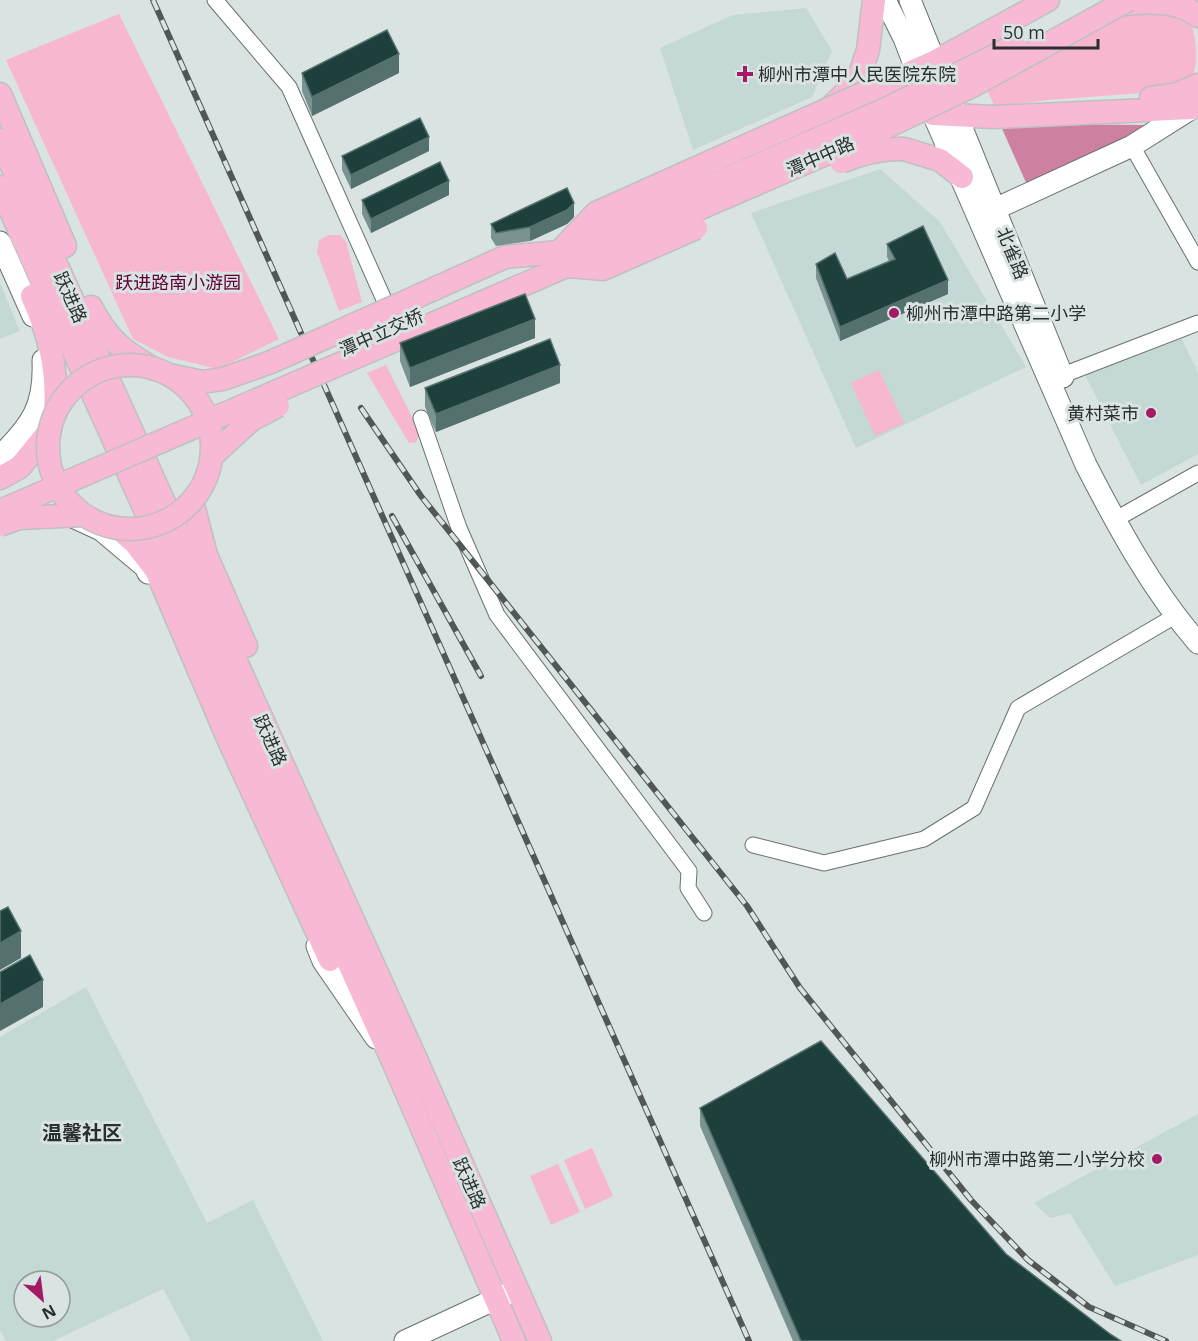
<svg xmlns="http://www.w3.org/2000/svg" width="1198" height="1341" font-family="'Open Sans','Noto Sans SC',sans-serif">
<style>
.built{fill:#c4d8d5;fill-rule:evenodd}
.green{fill:#f7b7d0}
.forest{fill:#cd80a0}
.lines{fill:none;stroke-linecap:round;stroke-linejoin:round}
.street-casing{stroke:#677170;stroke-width:17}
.secondary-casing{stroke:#677170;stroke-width:23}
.primary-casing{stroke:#bfc0c0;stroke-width:25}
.street{stroke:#fff;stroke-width:15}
.secondary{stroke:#fff;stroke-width:21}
.primary{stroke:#f7b9d3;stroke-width:22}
.rail-casing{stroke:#515756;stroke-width:6}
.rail{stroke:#d8e3e2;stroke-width:4;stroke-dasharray:11;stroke-linecap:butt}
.primary-bridge-casing{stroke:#bfc0c0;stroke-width:25;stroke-linecap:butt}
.primary-bridge{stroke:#f7b9d3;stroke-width:22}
.wall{fill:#7a9290}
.shaded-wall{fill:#55716e}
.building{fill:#1d403d;stroke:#55716e;stroke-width:1.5}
.poi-dot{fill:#a31b65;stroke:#d8e3e2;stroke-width:2}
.labels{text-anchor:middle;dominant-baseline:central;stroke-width:6;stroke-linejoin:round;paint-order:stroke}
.poi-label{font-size:18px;fill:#2a2e2e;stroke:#d8e3e2;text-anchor:start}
.street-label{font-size:18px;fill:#2a2e2e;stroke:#d8e3e2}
.park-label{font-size:18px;fill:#600037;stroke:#d8e3e2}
.neighbourhood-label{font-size:20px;font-weight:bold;fill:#2a2e2e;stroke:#d8e3e2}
</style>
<rect width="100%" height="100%" fill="#d8e3e2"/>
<path class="built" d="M 806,8 L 832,51 L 812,97 L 693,150 L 660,48 L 733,15 Z
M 880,169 L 940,222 L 1026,367 L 856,448 L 751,213 Z
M 0,283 L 20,331 L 0,339 Z
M 1180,335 L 1198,373 L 1198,454 L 1141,485 L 1082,369 Z
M 86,987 L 207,1223 L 253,1200 L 323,1341 L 191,1341 L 163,1289 L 53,1341 L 6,1341 L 0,1330 L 0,1037 ZM 24,1281 L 60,1281 L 60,1317 L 24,1317 Z
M 1198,1114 L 1198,1255 L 1115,1286 L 1070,1213 L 1050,1218 L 1034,1203 Z"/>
<path class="green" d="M 1171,10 C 1177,13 1184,16 1189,20 C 1198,34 1198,70 1190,85 L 1168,91 L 1048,100 L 995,107 L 985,86 L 1121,14 Z
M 119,14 L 279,339 L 218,369 L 168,357 L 133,339 L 6,60 Z
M 329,235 L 340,235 L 346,241 L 362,302 L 339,311 L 317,252 L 319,240 Z
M 386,365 L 420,433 L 416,442 L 409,443 L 367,373 Z
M 879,370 L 904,423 L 875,436 L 851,383 Z
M 592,1148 L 613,1196 L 585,1209 L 564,1160 Z
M 558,1164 L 580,1212 L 551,1225 L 530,1176 Z"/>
<path class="forest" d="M 1000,124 L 1148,125 L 1028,187 Z"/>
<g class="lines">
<g class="street-casing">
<path id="street" d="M 215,0 L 289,87 L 403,342 L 407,341
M 1132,146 L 1198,262
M 1063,375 L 1198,323
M 421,418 L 459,528 L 497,615 L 689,871 L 688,888 L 704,913
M 1125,514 L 1198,473
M 753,845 L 824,863 L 924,839 L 974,808 L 1018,708 L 1175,616"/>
</g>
<g class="secondary-casing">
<path id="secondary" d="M 885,0 L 904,38 L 933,114 L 1086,465 C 1118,527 1152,590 1198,643
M 910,0 L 1063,377
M 995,209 L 1132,146 L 1197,105
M 0,242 L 33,316
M 0,456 C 32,425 45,406 43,360
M 62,512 L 101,530 L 145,567 L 148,573
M 317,946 L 323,961 L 376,1038
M 405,1341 L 511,1292"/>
</g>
<g class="primary-casing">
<path id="primary" d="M 1119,5 C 1144,1 1180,0 1198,16
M 882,85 L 936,61 L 1048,0
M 0,94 L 65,246
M 1151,98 L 1177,94 L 1198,85
M 831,107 L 858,80 L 868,50 L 874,0
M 933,114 L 993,117 L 1192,108 L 1198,103
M 0,140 L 415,1057 L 540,1341
M 904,149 L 940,160 L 962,177
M 0,187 L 395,1066 L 514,1341
M 32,296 C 50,336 58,370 55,414
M 91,307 C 108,340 123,351 154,369
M 0,478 L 20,467 L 50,430
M 192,501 L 206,555 L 246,646
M 119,529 L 135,543 L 156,570 L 230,743 L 330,960"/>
</g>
<use href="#street" class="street"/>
<use href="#secondary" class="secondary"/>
<use href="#primary" class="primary"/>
<g class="rail-casing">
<path id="rail" d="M 153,0 L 749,1341
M 361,408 L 421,496 L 747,906 L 800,988 L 971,1200 L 1028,1260 L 1089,1307 L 1166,1341
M 392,516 L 481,676"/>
</g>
<use href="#rail" class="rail"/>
<g class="primary-bridge-casing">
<path id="primary-bridge" d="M 841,162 C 862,153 881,148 904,149
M 553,255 L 888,108 L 1015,46
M 570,266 L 603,269 L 696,228
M48 447a82 82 0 1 1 164 0a82 82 0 1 1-164 0Z
M 169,375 L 202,382 L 223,379 L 271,362 L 505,257 L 559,252 L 596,213 L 882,85
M 212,456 L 251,420 L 278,406
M 0,511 L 874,133 L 972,86 L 1128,0
M 0,525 L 19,518 L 83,515"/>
</g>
<use href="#primary-bridge" class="primary-bridge"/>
</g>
<path class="wall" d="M 302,73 L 399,73 L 312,116 L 302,91 Z
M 429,151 L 351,189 L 342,170 L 342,156 Z
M 449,195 L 371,233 L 362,214 L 362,200 Z
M 574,217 L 567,224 L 530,241 L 496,246 L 491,238 L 491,224 Z
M 887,244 L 948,294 L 840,341 L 816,278 L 816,264 L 847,279 L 889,261 L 887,257 Z
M 535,338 L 410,387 L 400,361 L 400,343 Z
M 560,383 L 436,432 L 425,407 L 425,388 Z
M 700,1108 L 1006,1254 L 1110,1334 L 1121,1341 L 793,1341 L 700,1126 Z"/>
<path class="shaded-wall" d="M 399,54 L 399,73 L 312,116 L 312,97 Z
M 429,137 L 429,151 L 351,189 L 351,175 Z
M 449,181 L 449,195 L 371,233 L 371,219 Z
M 574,203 L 574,217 L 567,224 L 530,241 L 530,227 Z
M 948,280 L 948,294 L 840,341 L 840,327 Z
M 535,319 L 535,338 L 410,387 L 410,368 Z
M 560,365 L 560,383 L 436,432 L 436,414 Z
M 21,931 L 21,958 L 0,970 L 0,943 Z
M 43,980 L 43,1007 L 0,1031 L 0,1004 Z"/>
<path class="building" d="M 387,30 L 399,54 L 312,97 L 302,73 Z
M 420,118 L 429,137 L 351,175 L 342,156 Z
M 440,162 L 449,181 L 371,219 L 362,200 Z
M 567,188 L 574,203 L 567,210 L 530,227 L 496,233 L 491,224 Z
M 923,226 L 948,280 L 840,327 L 816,264 L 835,253 L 847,279 L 895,259 L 887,244 Z
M 525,294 L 535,319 L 410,368 L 400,343 Z
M 550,339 L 560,365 L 436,414 L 425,388 Z
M 8,907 L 21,931 L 0,943 L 0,911 Z
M 30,955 L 43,980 L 0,1004 L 0,972 Z
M 821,1041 L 1006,1254 L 1110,1334 L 1121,1341 L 801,1341 L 700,1108 Z"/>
<g class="poi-dot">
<path d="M742 65h6v6h6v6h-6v6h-6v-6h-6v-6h6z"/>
<circle cx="894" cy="313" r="6"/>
<circle cx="1151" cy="413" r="6"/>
<circle cx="1157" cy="1159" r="6"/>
</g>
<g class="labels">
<g class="poi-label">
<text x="758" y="74">柳州市潭中人民医院东院</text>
<text x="906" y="313">柳州市潭中路第二小学</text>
<text x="1139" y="413" text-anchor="end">黄村菜市</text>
<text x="1145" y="1159" text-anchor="end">柳州市潭中路第二小学分校</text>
</g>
<g class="street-label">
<text transform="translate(820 156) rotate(-24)">潭中中路</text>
<text transform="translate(1013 253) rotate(68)">北雀路</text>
<text transform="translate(71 297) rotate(66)">跃进路</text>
<text transform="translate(381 332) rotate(-24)">潭中立交桥</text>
<text transform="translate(271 740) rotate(66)">跃进路</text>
<text transform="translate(470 1183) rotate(66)">跃进路</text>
</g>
<g class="park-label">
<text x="178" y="282">跃进路南小游园</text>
</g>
<g class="neighbourhood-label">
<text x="82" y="1132">温馨社区</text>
</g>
</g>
<g transform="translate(42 1299) rotate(152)"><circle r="28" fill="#d8e3e2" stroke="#929b9a" stroke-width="1.5"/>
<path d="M0-4.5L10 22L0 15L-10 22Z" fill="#a31b65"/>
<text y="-9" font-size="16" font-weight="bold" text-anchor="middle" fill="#2a2e2e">N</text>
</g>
<path d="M994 39v9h104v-9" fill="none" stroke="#2a2e2e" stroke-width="3"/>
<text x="1003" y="39" font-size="18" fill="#2a2e2e" stroke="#d8e3e2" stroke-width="4.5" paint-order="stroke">50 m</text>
</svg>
